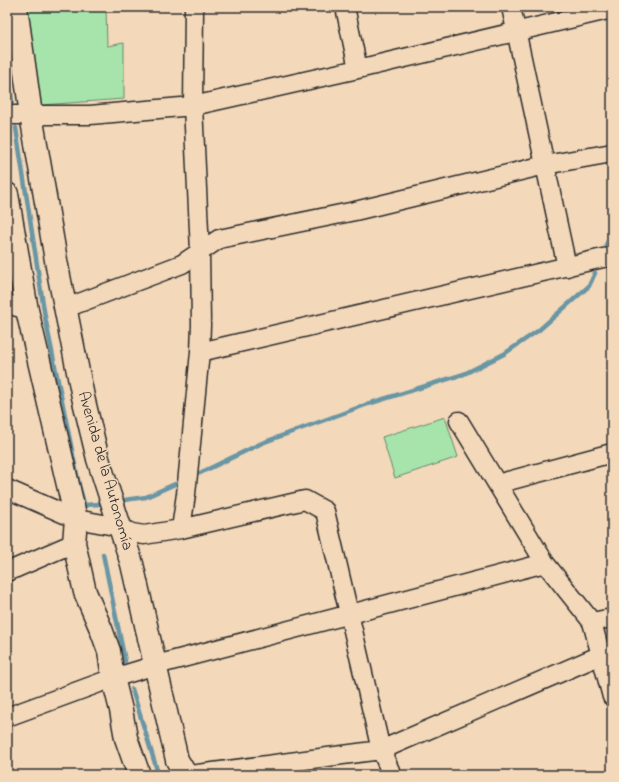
<svg xmlns="http://www.w3.org/2000/svg" width="619" height="782" font-family="'Indie Flower',sans-serif">
<style>
.green{fill:#a6e4ac;stroke:#68886c}
.lines{fill:none;stroke-linecap:round;stroke-linejoin:round}
.stream{stroke:#6996a4;stroke-width:4.5}
.street-casing{stroke:#2b2b2b;stroke-width:21}
.secondary-casing{stroke:#2b2b2b;stroke-width:25}
.street{stroke:#f3d8ba;stroke-width:18}
.secondary{stroke:#f3d8ba;stroke-width:22}
.labels{text-anchor:middle;dominant-baseline:central;stroke-width:3;stroke-linejoin:round;paint-order:stroke}
.street-label{font-size:16px;fill:#2b2b2b;stroke:#f3d8ba}
</style>
<rect width="100%" height="100%" fill="#f3d8ba"/>
<filter id="ink" filterUnits="userSpaceOnUse"><feTurbulence type="fractalNoise" baseFrequency=".025" numOctaves="2"/><feDisplacementMap in="SourceGraphic" scale="8" xChannelSelector="R" yChannelSelector="G"/><feConvolveMatrix kernelMatrix="1 2 1 2 8 2 1 2 1" color-interpolation-filters="sRGB"/></filter>
<g filter="url(#ink)">
<path class="green" d="M 27,7 L 106,7 L 107,46 L 124,43 L 124,99 L 41,105 Z
M 445,417 L 458,457 L 395,478 L 382,437 Z"/>
<g class="lines">
<path class="stream" d="M 7,70 L 12,102
M 16,128 L 45,317 L 79,485 L 85,507
M 606,245 L 612,233
M 200,473 L 262,443 L 368,404 L 464,374 L 504,354 L 539,330 L 589,286 L 595,273
M 124,500 L 146,497 L 175,484
M 85,505 L 99,504
M 103,554 L 125,661
M 132,689 L 157,770"/>
<g class="street-casing">
<path id="street" d="M 345,7 L 358,69
M 511,7 L 567,267
M 7,115 L 90,115 L 193,106 L 358,69 L 612,9
M 7,304 L 27,310
M 66,308 L 182,264 L 219,239 L 355,211 L 545,165 L 612,153
M 200,352 L 603,258 L 612,257
M 459,421 L 545,563 L 592,622 L 612,618
M 497,484 L 612,453
M 7,489 L 76,519 L 120,527 L 132,533 L 144,535 L 181,529 L 305,500 L 325,511 L 381,750 L 392,775
M 181,529 L 186,494 L 200,352 L 201,325 L 200,251 L 193,106 L 194,7
M 7,572 L 74,543
M 592,622 L 612,697
M 7,717 L 113,678 L 156,665 L 545,563
M 190,775 L 381,750 L 601,655"/>
</g>
<g class="secondary-casing">
<path id="secondary" d="M 16,7 L 31,115 L 57,266 L 83,397 L 98,459 L 132,564 L 177,760 L 186,775
M 7,194 L 27,310 L 76,519 L 74,543 L 85,592 L 101,629 L 109,651 L 113,678 L 121,710 L 126,738 L 139,775"/>
</g>
<use href="#street" class="street"/>
<use href="#secondary" class="secondary"/>
</g>
</g>
<g class="labels">
<g class="street-label">
<text transform="translate(105 471) rotate(74)">Avenida de la Autonomía</text>
</g>
</g>
<rect width="619" height="782" fill="none" stroke="#f3d8ba" stroke-width="24"/>
<rect x="12" y="12" width="595" height="758" fill="none" stroke="#2b2b2b" stroke-width="1.5" filter="url(#ink)"/>
</svg>
